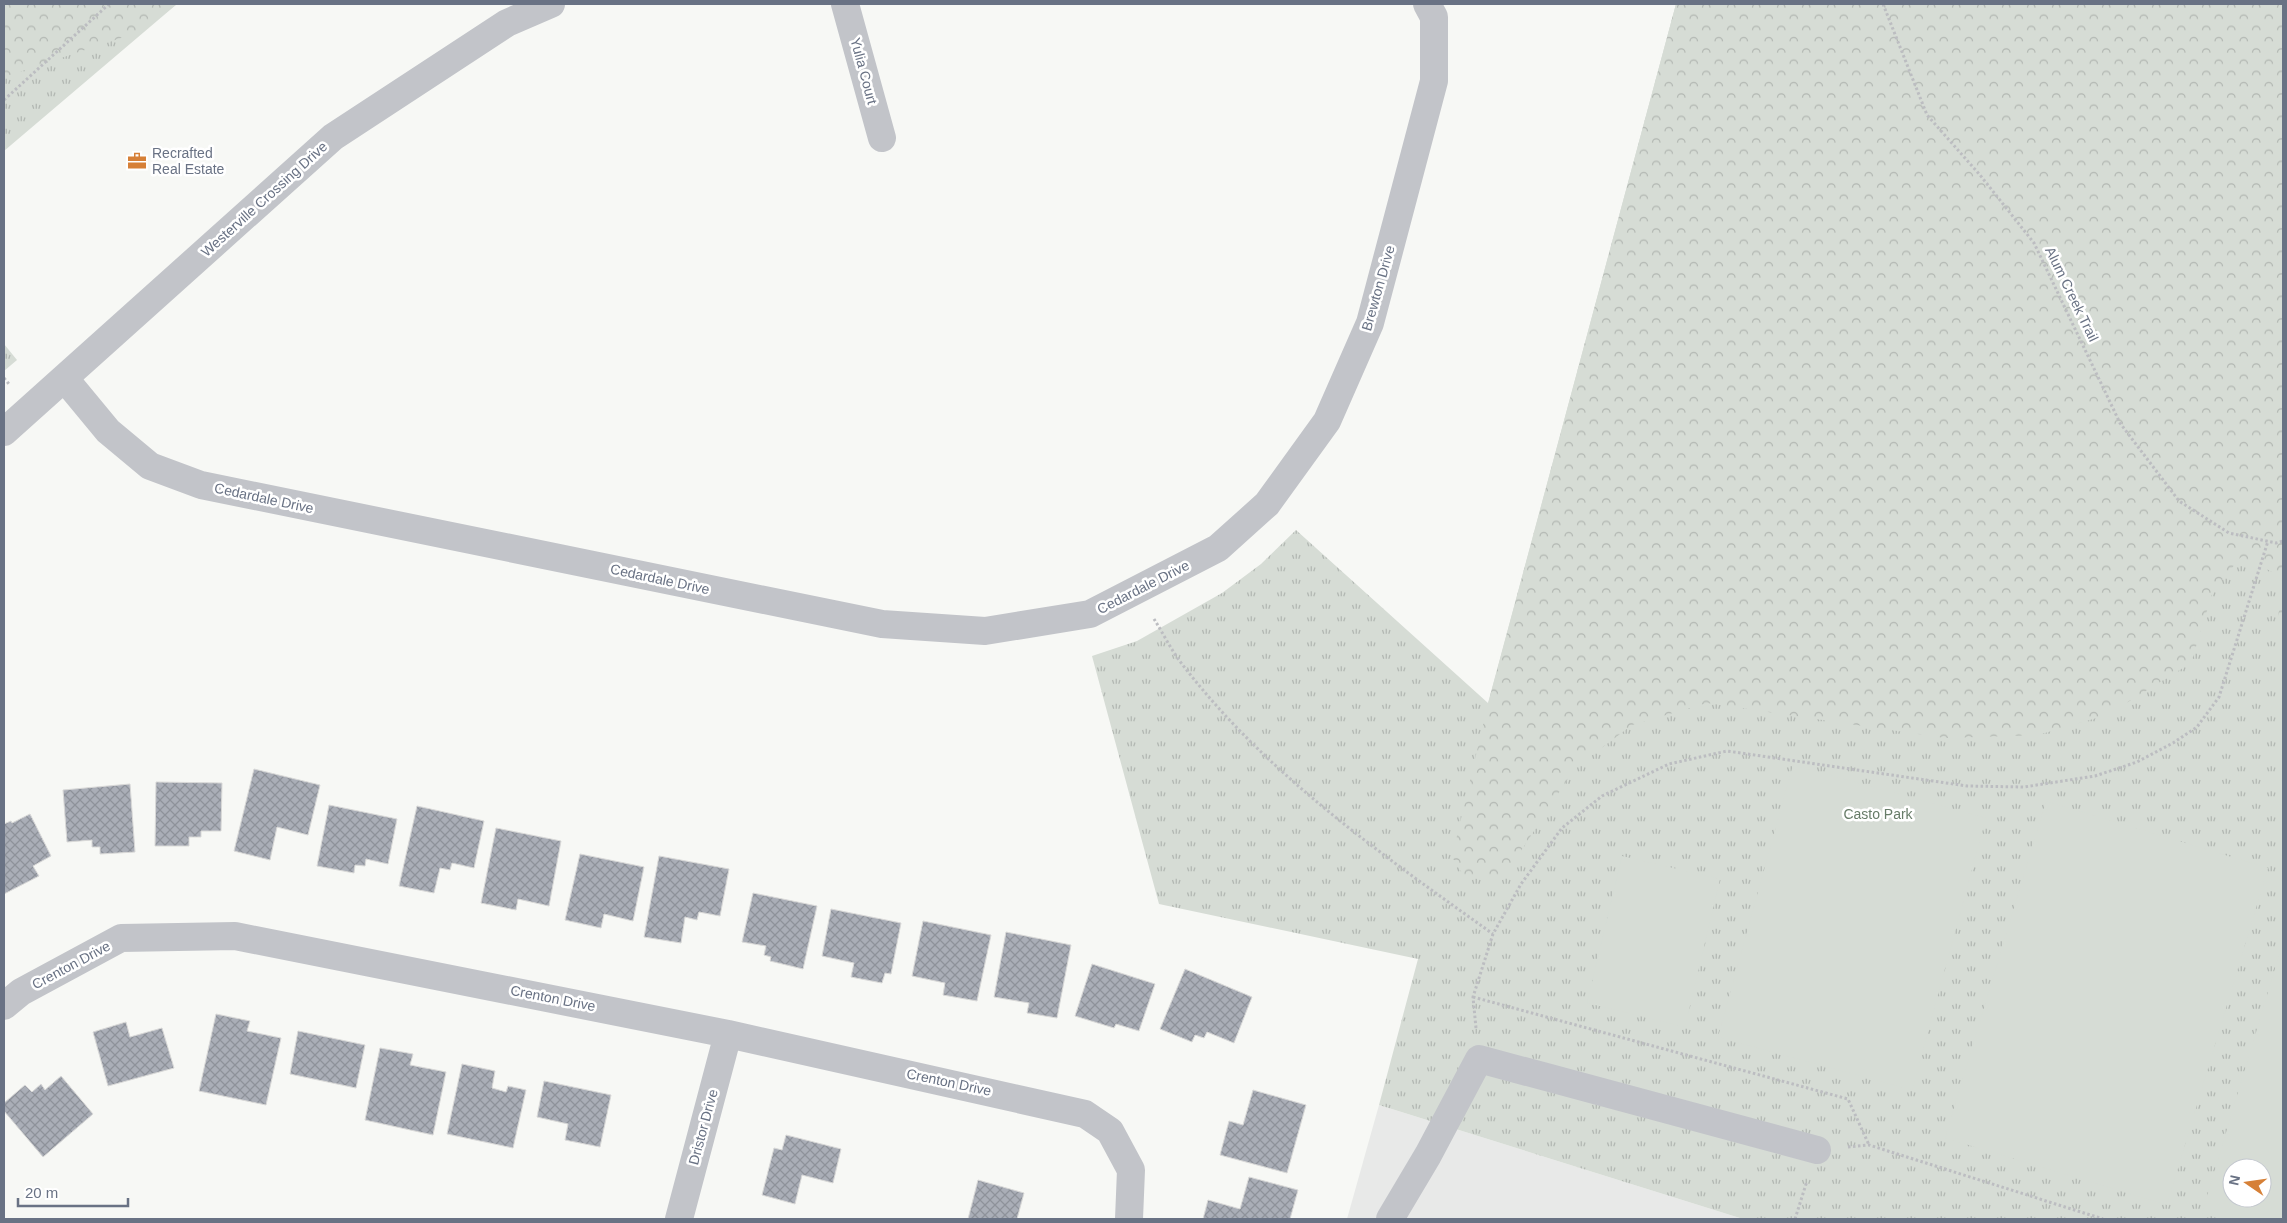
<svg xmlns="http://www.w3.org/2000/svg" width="2287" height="1223" font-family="Helvetica,sans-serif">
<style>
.built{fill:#e8e9e8}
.grass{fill:url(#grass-tufts);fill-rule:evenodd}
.forest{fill:url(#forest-crowns)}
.garden{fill:#d6dcd5;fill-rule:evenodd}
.building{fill:url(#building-cross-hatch);stroke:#d9d9d8}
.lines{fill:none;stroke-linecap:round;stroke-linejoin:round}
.path{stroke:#bcbdc1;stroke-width:3;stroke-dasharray:2.5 2.5;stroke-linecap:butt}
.minor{stroke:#c2c4c9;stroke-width:28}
.labels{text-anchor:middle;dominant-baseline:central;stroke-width:5;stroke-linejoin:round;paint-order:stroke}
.street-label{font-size:14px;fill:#697284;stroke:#fff}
.poi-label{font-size:14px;fill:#697284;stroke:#fff;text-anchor:start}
.park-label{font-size:14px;fill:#677c68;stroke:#fff}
</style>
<defs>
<pattern id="grass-tufts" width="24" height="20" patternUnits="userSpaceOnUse" patternTransform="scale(1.25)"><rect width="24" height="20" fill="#d6dcd5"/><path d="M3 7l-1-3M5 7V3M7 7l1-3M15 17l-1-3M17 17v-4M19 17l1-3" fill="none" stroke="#b2b7b2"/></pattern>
<pattern id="forest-crowns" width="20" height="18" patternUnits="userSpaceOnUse" patternTransform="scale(1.25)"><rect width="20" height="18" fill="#d6dcd5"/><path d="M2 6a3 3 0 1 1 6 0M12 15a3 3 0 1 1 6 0" fill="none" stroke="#b2b7b2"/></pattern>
<pattern id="building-cross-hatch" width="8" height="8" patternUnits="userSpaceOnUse" patternTransform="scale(1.25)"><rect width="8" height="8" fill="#aaaeb7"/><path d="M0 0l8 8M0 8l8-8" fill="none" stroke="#8e929a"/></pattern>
</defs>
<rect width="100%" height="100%" fill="#f7f8f5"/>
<path class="built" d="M 1379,1105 L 1743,1219 L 1347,1219 Z"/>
<path class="grass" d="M 4,4 L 177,4 L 4,151 Z
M 1676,4 L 2283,4 L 2283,1219 L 1743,1219 L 1379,1105 L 1418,959 L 1159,904 L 1092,656 L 1137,641 L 1222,593 L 1261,564 L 1296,530 L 1488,703 ZM 2232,1168 L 2262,1168 L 2262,1198 L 2232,1198 Z
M 4,344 L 17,360 L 4,371 Z"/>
<path class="forest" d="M 4,4 L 177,4 L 142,31 L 4,77 Z
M 1676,4 L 2283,4 L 2283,577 L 2241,557 L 2213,591 L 2191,663 L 2107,715 L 2038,735 L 1945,738 L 1707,703 L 1632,725 L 1575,768 L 1500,883 L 1464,876 L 1452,857 L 1488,704 Z
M 2283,594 L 2283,634 L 2275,628 Z"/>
<path class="garden" d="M 1793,765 L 1986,818 L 1912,1090 L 1718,1037 Z
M 2046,801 L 2268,868 L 2167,1205 L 1945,1138 Z
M 1622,856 L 1720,879 L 1685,1027 L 1587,1003 Z
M 2283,942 L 2283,1219 L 2222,1219 L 2202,1213 ZM 2232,1168 L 2262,1168 L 2262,1198 L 2232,1198 Z"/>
<path class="building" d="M 254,769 L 320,785 L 308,835 L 277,827 L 270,860 L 234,851 Z
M 156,782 L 222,783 L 221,831 L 201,831 L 201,837 L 189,837 L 189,846 L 155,846 Z
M 130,784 L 135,852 L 100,854 L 100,847 L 92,847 L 92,840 L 67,842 L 63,790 Z
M 329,805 L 397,819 L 388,864 L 366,859 L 365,866 L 355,865 L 354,873 L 317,866 Z
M 417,806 L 484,821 L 474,868 L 452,863 L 450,870 L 440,868 L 434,893 L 399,886 Z
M 30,814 L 51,856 L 33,866 L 39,876 L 4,894 L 4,824 L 11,821 L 12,823 Z
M 496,828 L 561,841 L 549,906 L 518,899 L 516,910 L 481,903 Z
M 580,854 L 644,867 L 633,921 L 604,914 L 601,928 L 565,920 Z
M 659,856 L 729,869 L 720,916 L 699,912 L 697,920 L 685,917 L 681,943 L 644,937 Z
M 753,893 L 817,906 L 803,969 L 770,961 L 771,957 L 764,955 L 766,946 L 742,942 Z
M 831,909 L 901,923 L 891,974 L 885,973 L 882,983 L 851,977 L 854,963 L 822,956 Z
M 923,921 L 991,935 L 977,1001 L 943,995 L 945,983 L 912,976 Z
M 1006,932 L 1071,945 L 1057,1018 L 1027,1013 L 1029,1003 L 994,997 Z
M 1092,964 L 1155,984 L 1139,1031 L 1116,1024 L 1114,1028 L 1075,1016 Z
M 1185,969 L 1252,997 L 1234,1043 L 1207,1032 L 1204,1038 L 1195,1035 L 1192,1042 L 1160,1029 Z
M 216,1014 L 250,1021 L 247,1031 L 281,1038 L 266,1105 L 199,1091 Z
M 126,1022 L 130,1037 L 162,1028 L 174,1068 L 108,1086 L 93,1032 Z
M 298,1031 L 365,1045 L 356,1088 L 290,1074 Z
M 380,1048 L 413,1054 L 410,1065 L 446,1072 L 433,1135 L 365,1120 Z
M 462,1064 L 495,1071 L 492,1088 L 506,1092 L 508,1086 L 526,1090 L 513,1148 L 447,1134 Z
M 61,1076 L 93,1114 L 43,1157 L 4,1111 L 4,1103 L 25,1085 L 32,1092 L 41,1084 L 45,1090 Z
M 544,1081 L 611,1095 L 600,1147 L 565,1140 L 568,1124 L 537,1117 Z
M 1253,1090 L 1306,1105 L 1287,1173 L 1220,1155 L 1229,1121 L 1243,1125 Z
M 786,1135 L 841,1149 L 833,1183 L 802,1175 L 795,1204 L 762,1195 L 774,1148 L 782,1150 Z
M 1249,1177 L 1298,1190 L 1290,1219 L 1203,1219 L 1208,1200 L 1240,1209 Z
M 978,1180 L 1024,1193 L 1017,1219 L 968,1219 Z"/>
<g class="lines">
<path class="path" d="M 1883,4 L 1927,115 L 1980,175 L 2034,243 L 2120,423 L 2179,501 L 2229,533 L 2276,543 L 2283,541
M 4,100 L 109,4
M 4,378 L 9,384
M 1154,619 C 1163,633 1171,650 1182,664 C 1266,774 1381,854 1493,934
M 1473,997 L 1848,1099 L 1869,1145
M 1476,1028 L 1473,997 L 1493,934 L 1521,884 L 1562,828 L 1602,796 L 1669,764 L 1727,751 L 1967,786 L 2024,787 L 2095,776 L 2137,762 L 2173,743 L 2197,727 L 2219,697 L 2268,541
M 1848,1147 L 1869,1145 L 2103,1219
M 1795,1219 L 1807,1181"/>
<path class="minor" d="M 845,4 L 882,138
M 65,379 L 108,431 L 150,466 L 201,485 L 882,624 L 985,631 L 1090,614 L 1218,548 L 1267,504 L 1327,421 L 1370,323 L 1434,81 L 1434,17 L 1427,4
M 4,432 L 333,137 L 507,23 L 551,4
M 4,1006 L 21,992 L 121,938 L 235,936 L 728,1034 L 1085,1114 L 1110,1131 L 1131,1170 L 1129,1219
M 679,1219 L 728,1034
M 1390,1219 L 1428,1155 L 1479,1059 L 1817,1150"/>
</g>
<defs>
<g id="office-bare" transform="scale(1.5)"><path d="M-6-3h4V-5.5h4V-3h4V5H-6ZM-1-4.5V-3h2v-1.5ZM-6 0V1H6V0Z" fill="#d68037" stroke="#fff" stroke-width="2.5" paint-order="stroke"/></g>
</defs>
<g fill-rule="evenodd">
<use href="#office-bare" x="137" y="161"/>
</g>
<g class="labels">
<g class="street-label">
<text transform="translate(864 71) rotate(75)">Yulia Court</text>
<text transform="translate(264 199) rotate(-42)">Westerville Crossing Drive</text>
<text transform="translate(1378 288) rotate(-74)">Brewton Drive</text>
<text transform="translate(2072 294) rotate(64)">Alum Creek Trail</text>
<text transform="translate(264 498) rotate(12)">Cedardale Drive</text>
<text transform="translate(660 579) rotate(12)">Cedardale Drive</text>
<text transform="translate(1143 587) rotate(-27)">Cedardale Drive</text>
<text transform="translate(71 965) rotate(-28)">Crenton Drive</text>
<text transform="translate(553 998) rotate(11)">Crenton Drive</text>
<text transform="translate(949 1082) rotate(12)">Crenton Drive</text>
<text transform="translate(703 1127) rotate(-75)">Dristor Drive</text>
</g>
<g class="poi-label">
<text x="152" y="153">Recrafted<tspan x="152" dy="16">Real Estate</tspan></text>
</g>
<g class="park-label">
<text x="1878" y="814">Casto Park</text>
</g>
</g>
<rect width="2287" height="1223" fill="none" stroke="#697284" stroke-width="10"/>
<g transform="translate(2247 1183) rotate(283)"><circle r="24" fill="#ffffff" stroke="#c3c7ce"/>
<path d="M0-4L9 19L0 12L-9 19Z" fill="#d68037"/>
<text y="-8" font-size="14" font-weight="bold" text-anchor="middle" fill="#697284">N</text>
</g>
<path d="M18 1198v8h110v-8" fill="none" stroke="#697284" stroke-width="2.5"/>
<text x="25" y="1198" font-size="15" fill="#697284" stroke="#ffffff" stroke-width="4" paint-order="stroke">20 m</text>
</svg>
